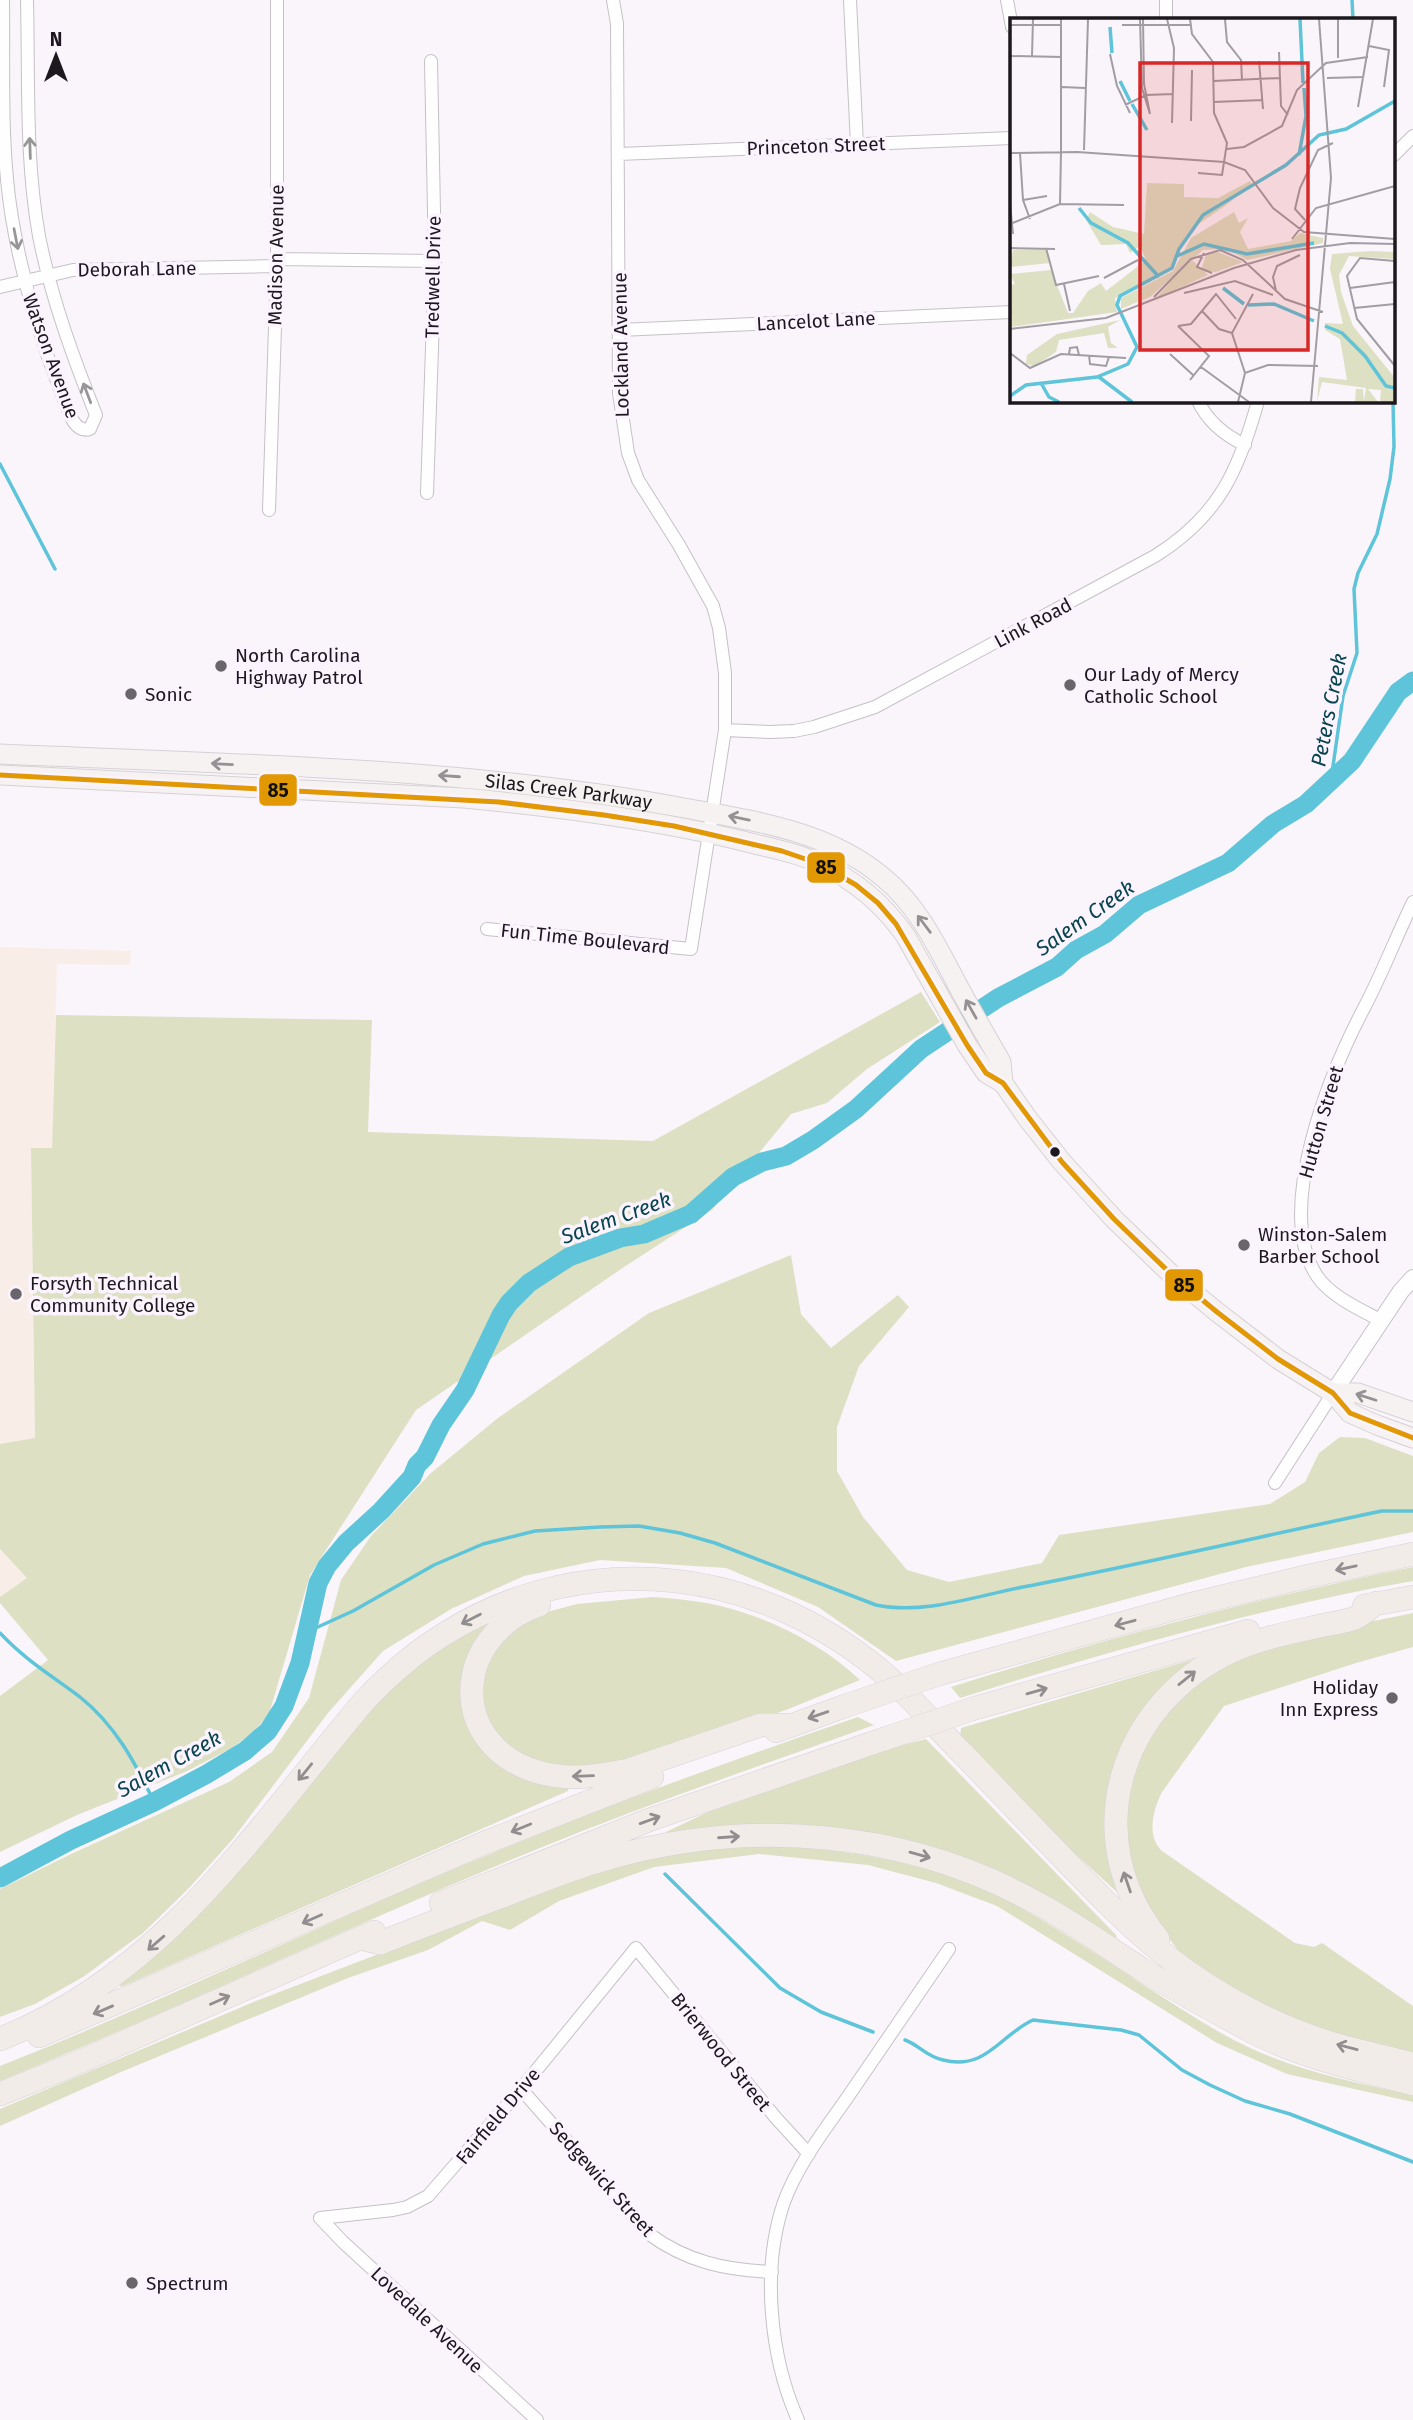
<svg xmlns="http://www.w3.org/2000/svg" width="1413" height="2420" font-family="'Fira Sans',sans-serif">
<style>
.education{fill:#f9eee7}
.green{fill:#dde0c3}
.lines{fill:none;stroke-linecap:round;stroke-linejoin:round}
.stream{stroke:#5dc4d9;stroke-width:3.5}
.river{stroke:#5dc4d9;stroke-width:19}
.minor-casing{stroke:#c5c1c7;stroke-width:14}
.tertiary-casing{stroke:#c5c1c7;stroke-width:18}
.primary-casing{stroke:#d5d1d5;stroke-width:21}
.motorway-casing{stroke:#d5d1d5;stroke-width:24}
.minor{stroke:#fefefe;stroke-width:12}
.tertiary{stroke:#fefefe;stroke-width:16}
.primary{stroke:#f7f2f2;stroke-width:19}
.motorway{stroke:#f2ece9;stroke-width:23}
.motorway-bridge-casing{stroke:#d5d1d5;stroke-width:24;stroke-linecap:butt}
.motorway-bridge{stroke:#f2ece9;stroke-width:23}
.bus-1-casing{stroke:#fbf3fd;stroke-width:10}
.bus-1{stroke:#e19803;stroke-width:5}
.oneway{stroke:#999699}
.oneway2{stroke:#959093}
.oneway3{stroke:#928d8e}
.poi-dot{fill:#6a656b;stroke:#fbf3fd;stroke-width:2.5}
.bus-dot{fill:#1d181e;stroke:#fbf3fd;stroke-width:2.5}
.labels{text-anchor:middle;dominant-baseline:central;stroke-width:7;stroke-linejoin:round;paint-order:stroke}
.street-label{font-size:19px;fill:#1d181e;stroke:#fbf3fd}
.poi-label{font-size:19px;fill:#1d181e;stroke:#fbf3fd;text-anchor:start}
.water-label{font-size:21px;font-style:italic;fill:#07444f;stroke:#fbf3fd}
.inset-river{fill:none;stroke:#5dc4d9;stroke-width:3.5}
.inset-road{fill:none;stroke:#a29da3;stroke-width:2}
.view{fill:#d62828;fill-opacity:0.15;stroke:#d62828;stroke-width:3.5}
.inset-edge{fill:none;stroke:#1d181e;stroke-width:3.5}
.line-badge{stroke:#fbf3fd;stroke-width:2.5}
.pale-badge-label{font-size:19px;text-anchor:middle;font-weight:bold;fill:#111}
</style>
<rect width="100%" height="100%" fill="#faf5fb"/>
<path class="education" d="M 0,947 L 131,951 L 130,965 L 57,964 L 52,1148 L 31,1148 L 35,1439 L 0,1444 Z
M 0,1549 L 28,1578 L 0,1597 Z"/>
<path class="green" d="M 921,992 L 940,1022 L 867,1069 L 827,1103 L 791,1114 L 712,1210 L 624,1267 L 416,1410 L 310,1575 L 269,1714 L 253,1732 L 232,1748 L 185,1772 L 77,1815 L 0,1852 L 0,1696 L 48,1660 L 0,1603 L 0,1597 L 27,1578 L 0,1549 L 0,1444 L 35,1438 L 31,1148 L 52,1148 L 56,1015 L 372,1020 L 368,1132 L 653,1141 Z
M 791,1255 L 801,1314 L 831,1348 L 898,1295 L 909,1307 L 859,1366 L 837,1427 L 837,1471 L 863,1517 L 907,1570 L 949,1582 L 1042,1563 L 1059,1535 L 1270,1504 L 1305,1482 L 1319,1453 L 1340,1437 L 1365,1438 L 1413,1456 L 1413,1532 L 1246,1567 L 896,1661 L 818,1607 L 726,1568 L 600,1560 L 524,1576 L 451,1609 L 383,1651 L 328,1713 L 232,1840 L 189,1888 L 143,1933 L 83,1977 L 35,2004 L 0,2017 L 0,1889 L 69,1855 L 229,1782 L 272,1752 L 309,1698 L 341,1580 L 371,1536 L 431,1473 L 498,1418 L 649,1313 Z
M 1413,1567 L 1413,1581 C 1260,1608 1109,1651 960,1698 L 951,1687 C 1103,1639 1257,1598 1413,1567 Z
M 653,1597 C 678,1599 704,1601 728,1608 C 776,1621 824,1646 860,1680 L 786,1710 L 633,1763 L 600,1770 L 538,1766 L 501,1743 L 479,1698 L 487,1655 L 525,1621 L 543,1613 L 577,1604 Z
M 1413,1613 L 1413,1647 L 1356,1663 L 1224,1706 L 1162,1792 C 1153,1810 1146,1836 1162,1851 L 1295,1943 L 1314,1947 L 1322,1943 L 1413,2006 L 1413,2055 L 1341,2036 L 1274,2012 L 1227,1988 L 1179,1952 L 1140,1898 L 1123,1826 L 1136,1757 L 1179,1694 L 1247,1651 L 1349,1626 Z
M 488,1621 L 493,1627 L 475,1725 L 569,1787 L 568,1791 L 121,1987 L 119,1981 L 339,1739 L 427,1653 Z
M 1191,1660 L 1193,1668 L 1128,1745 L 1123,1889 L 1118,1893 L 1048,1829 L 960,1737 L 961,1728 Z
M 858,1717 L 874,1725 C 760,1766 647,1804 535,1850 C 355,1923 180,2008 0,2081 L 0,2066 C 167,2000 329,1920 495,1852 C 615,1802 736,1759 858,1717 Z
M 926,1739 L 1117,1936 L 1113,1940 L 953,1856 L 669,1836 L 666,1832 L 708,1812 L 891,1748 Z
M 799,1846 C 862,1854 925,1863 985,1889 C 1009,1900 1032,1914 1055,1928 C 1111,1962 1164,2000 1221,2033 C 1280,2067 1347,2081 1413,2095 L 1413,2102 L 1287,2074 L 1217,2043 L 997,1906 L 936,1883 L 868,1865 L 759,1854 L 654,1867 L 559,1901 L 510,1930 L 482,1921 L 428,1950 L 348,1978 L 121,2072 L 0,2126 L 0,2109 L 256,2001 L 537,1893 L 607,1869 L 704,1847 Z"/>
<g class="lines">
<path class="stream" d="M 1352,0 L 1353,19
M 0,464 L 55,569
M 1331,780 L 1343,696 L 1357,653 L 1354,589 L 1358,573 L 1377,534 L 1390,479 L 1394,447 L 1393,401
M 309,1631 L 353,1611 L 434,1565 L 483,1544 L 535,1531 L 600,1527 L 639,1526 L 680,1533 L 715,1543 L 876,1605 C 924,1615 976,1596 1023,1587 C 1143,1564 1262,1536 1382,1511 L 1413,1511
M 0,1633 C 24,1659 52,1676 80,1697 C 115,1725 135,1762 154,1802
M 665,1874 L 780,1988 L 821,2012 L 873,2032
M 905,2040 C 919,2045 927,2057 943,2060 C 986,2071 1000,2035 1033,2020 L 1121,2030 L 1139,2035 L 1182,2070 L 1210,2085 L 1245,2101 L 1290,2114 L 1413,2162"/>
<path class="river" d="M 0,1878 L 71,1840 L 154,1802 L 207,1774 L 245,1751 L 268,1731 L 284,1706 L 300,1663 L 318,1583 L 327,1566 L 346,1543 L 381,1511 L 412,1477 L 417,1465 L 425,1457 L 441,1425 L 465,1390 L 501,1315 L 509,1303 L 529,1283 L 569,1257 L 620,1238 L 644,1234 L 691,1214 L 733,1177 L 762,1162 L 786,1156 L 813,1140 L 856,1109 L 921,1049 L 998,998 L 1057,967 L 1076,950 L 1105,934 L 1139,905 L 1228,863 L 1273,824 L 1306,804 L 1352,761 L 1398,692 L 1413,681"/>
<g class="minor-casing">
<path id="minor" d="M 3,0 C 4,72 0,146 12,218 C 22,278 39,336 61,392 C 67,405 72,434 90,429 L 96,415 C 73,357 51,297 39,236 C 25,158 29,78 27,0
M 850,0 L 857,145
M 1007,0 L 1012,27
M 1166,0 L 1166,19
M 619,154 L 1012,138
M 1394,155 L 1413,136
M 277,259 L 435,261
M 0,287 L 73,270 L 277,266
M 620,330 L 1012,312
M 1198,401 C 1208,422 1224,435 1245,445
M 427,493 L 435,261 L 431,61
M 269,510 L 277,266 L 277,0
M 725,730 L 770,732 L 794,731 L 814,727 L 875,707 L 1155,556 C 1219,516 1239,470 1258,401
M 487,929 L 691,949 L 725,730 L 725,673 L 719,628 L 713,606 L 679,545 L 638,480 L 628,453 L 619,393 L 617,24 L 613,0
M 1382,1321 C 1361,1310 1330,1296 1317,1276 C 1273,1210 1331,1071 1364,1008 C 1382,974 1396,937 1413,902
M 1275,1483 L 1333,1393
M 521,2089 L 649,2234 C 687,2262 726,2270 772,2272
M 320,2218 L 393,2210 L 407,2207 L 428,2196 L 521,2089 L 636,1948 L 776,2118 L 809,2154
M 320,2218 L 343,2242 L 537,2420
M 798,2420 C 770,2357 761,2269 784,2202 C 798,2164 824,2131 847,2098 C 881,2048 915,1999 949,1949"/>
</g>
<g class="tertiary-casing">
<path id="tertiary" d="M 1333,1393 L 1401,1291 L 1413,1278"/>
</g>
<g class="primary-casing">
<g id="primary">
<path id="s1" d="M 0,754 C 227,764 456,766 679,807 C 750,820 828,830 884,878 C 918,906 937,946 957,984 C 971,1010 986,1036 1001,1062 L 1003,1083"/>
<path d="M 0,775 L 464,798 C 557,807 652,819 743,841 C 769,848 796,852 820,864 C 855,880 883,904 905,935 L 967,1045 L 986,1073 L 1003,1083 L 1028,1119 L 1062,1162 L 1114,1219 L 1171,1274 L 1217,1312 L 1278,1359 L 1333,1393 L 1350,1413 L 1377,1425 L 1413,1438"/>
<path d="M 1333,1393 L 1358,1393 L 1413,1412"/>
</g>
</g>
<g class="motorway-casing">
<path id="motorway" d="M 539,1605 C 451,1636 448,1746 538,1772 C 568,1781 599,1776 629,1770 L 761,1725 L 790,1725
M 1364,1606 L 1413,1597
M 939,1674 L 1188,1605 L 1309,1576 L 1413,1554
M 972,1709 L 1248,1631
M 776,1731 L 845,1706
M 441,1903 L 649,1820 L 884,1739
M 360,1938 L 380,1943 C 422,1926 463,1911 505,1895 C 539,1882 574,1867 609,1858 C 751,1818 905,1830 1035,1902 C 1073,1922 1107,1947 1143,1970 C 1179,1992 1217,2013 1255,2033 C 1304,2058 1360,2070 1413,2084
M 1158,1939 C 1077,1838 1119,1703 1232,1651 C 1261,1638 1293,1632 1324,1625 C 1333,1623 1345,1622 1355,1618 C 1362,1615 1370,1608 1376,1603
M 1220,2008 L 1255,2033
M 39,2036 L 484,1843 L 652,1777
M 0,2039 C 166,1973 254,1831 365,1700 C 389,1675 416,1651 446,1633 C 590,1544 764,1568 889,1678 C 915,1701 938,1729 963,1754 C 1013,1806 1063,1859 1114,1910 C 1175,1970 1248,2017 1330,2043 C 1357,2051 1386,2057 1413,2064
M 0,2094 L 72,2065 L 374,1932"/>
</g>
<use href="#minor" class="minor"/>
<use href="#tertiary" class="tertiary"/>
<use href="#primary" class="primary"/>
<use href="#motorway" class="motorway"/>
<g class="motorway-bridge-casing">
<path id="motorway-bridge" d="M 845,1706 L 939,1674
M 884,1739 L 972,1709"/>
</g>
<use href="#motorway-bridge" class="motorway-bridge"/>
<g class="bus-1-casing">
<path id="bus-1" d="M 0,775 L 499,802 L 604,815 L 674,826 L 782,851 L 820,864 L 856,885 L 878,903 L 896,924 L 967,1045 L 986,1073 L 1003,1083 L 1062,1162 L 1114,1219 L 1171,1274 L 1217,1312 L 1278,1359 L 1333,1393 L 1350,1413 L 1413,1438"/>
</g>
<use href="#bus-1" class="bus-1"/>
</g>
<defs><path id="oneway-shaft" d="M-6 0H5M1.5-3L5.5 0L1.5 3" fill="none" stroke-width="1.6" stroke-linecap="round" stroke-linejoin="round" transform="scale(1.75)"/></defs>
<g class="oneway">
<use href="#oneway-shaft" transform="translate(30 148) rotate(-92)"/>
<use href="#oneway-shaft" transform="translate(16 239) rotate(79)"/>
<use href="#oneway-shaft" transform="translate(87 393) rotate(-111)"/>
</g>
<g class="oneway2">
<use href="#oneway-shaft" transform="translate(222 764) rotate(-177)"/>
<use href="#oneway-shaft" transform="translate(449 776) rotate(-176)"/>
<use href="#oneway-shaft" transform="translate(739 818) rotate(-168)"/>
<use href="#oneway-shaft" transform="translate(924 924) rotate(-127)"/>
<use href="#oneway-shaft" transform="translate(971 1009) rotate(-119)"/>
<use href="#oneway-shaft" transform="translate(1366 1397) rotate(-162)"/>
</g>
<g class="oneway3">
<use href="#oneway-shaft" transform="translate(1346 1568) rotate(168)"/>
<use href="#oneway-shaft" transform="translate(471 1619) rotate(153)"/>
<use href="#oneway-shaft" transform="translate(1125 1623) rotate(165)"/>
<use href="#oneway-shaft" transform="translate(1187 1678) rotate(-39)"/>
<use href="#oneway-shaft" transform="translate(1037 1691) rotate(-16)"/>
<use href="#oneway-shaft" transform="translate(818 1715) rotate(161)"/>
<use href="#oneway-shaft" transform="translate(305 1772) rotate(129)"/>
<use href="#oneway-shaft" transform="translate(583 1776) rotate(178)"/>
<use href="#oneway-shaft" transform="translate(650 1820) rotate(-20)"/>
<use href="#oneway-shaft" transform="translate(521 1828) rotate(158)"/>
<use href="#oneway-shaft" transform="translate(729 1837) rotate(-4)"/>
<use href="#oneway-shaft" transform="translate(920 1855) rotate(16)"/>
<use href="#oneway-shaft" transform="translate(1127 1882) rotate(-109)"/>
<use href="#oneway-shaft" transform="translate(312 1919) rotate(156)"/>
<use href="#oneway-shaft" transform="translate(156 1943) rotate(139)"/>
<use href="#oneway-shaft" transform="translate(220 2000) rotate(-24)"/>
<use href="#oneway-shaft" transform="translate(103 2010) rotate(157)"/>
<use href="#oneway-shaft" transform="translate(1347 2047) rotate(-165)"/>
</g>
<g class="poi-dot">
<circle cx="221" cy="666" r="7"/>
<circle cx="1070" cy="685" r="7"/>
<circle cx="131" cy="694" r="7"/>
<circle cx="1244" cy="1245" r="7"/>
<circle cx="16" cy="1294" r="7"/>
<circle cx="1392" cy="1698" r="7"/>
<circle cx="132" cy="2283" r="7"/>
</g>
<circle class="bus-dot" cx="1055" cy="1152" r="6"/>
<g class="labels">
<g class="street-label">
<text transform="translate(816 146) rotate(-2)">Princeton Street</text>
<text transform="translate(276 255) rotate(-89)">Madison Avenue</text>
<text transform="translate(137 269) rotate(-1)">Deborah Lane</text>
<text transform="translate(433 277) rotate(-89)">Tredwell Drive</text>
<text transform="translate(816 321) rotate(-3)">Lancelot Lane</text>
<text transform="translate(621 345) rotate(-91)">Lockland Avenue</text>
<text transform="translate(51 356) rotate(70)">Watson Avenue</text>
<text transform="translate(1033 623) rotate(-28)">Link Road</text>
<text stroke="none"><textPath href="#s1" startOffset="570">Silas Creek Parkway</textPath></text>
<text transform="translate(585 939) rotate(6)">Fun Time Boulevard</text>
<text transform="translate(1321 1122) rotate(-74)">Hutton Street</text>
<text transform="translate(721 2052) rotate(51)">Brierwood Street</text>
<text transform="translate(498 2116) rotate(-50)">Fairfield Drive</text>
<text transform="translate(602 2179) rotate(48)">Sedgewick Street</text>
<text transform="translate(427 2320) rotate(43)">Lovedale Avenue</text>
</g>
<g class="poi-label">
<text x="235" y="655">North Carolina<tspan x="235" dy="22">Highway Patrol</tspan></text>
<text x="1084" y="674">Our Lady of Mercy<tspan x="1084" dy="22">Catholic School</tspan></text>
<text x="145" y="694">Sonic</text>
<text x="1258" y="1234">Winston-Salem<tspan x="1258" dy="22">Barber School</tspan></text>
<text x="30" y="1283">Forsyth Technical<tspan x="30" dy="22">Community College</tspan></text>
<text x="1378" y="1687" text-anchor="end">Holiday<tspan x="1378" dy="22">Inn Express</tspan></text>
<text x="146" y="2283">Spectrum</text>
</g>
<g class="water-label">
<text transform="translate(1329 710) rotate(-79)">Peters Creek</text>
<text transform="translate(1085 918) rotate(-35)">Salem Creek</text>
<text transform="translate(616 1218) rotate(-20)">Salem Creek</text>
<text transform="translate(169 1764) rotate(-29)">Salem Creek</text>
</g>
</g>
<g transform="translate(1010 18)">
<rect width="385" height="385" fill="#faf5fb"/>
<path d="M 240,163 L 242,166 L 215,188 L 180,212 L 160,250 L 105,280 L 107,294 L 0,309 L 0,267 L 5,266 L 0,256 L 41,252 L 58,295 L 63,295 L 78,273 L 91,265 L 96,273 L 136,242 L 130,228 L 120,235 L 116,226 L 91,227 L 76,202 L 80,194 L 103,209 L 134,216 L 137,165 L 174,166 L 174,179 L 208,180 ZM 224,194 L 229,205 L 238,200 L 230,214 L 238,231 L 281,223 L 290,215 L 313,220 L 313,225 L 237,242 L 217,231 L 193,232 L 140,279 L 111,291 L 111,280 L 163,253 L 181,220 ZM 36,231 L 40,245 L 0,249 L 3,232 ZM 360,233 L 385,234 L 385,241 L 339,238 L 329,257 L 331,274 L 343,308 L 385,360 L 385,384 L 370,384 L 371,372 L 358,371 L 368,384 L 345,384 L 346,371 L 353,371 L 354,383 L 356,370 L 312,364 L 307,384 L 309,359 L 337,362 L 330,321 L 315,312 L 315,305 L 333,306 L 320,251 L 322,236 ZM 208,234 L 233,244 L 206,254 L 191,253 L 196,236 ZM 181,241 L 198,257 L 145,281 ZM 110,302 L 98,309 L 101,325 L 108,330 L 98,330 L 94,315 L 49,322 L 46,334 L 25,348 L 16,346 L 17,337 L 47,316 Z" fill="#dde0c3"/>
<path class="inset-river" d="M 290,1 L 293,65M 100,9 L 102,35M 110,63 L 120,83M 122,86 L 137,112M 289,137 L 296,98 L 294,70M 69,190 L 81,205 L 118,225 L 149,259M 167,238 L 194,226 L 237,236 L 304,225M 213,270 L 234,286M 238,287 L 264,286 L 304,303M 315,308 L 332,315 L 355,338 L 376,368 L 385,370M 89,359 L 122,384M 31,365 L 39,379 L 49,384M 0,378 L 16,367 L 87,359 L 118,346 L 127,329 L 107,287 L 110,278 L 162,250 L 169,231 L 193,197 L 276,147 L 309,117 L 336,111 L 385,83"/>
<path class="inset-road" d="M 130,1 L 132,70 L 140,96 L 134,66 L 133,1M 157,1 L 164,30 L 162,105M 180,1 L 182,16 L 203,44 L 204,95 L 217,125 L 212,157 L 188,155M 215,1 L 217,24 L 231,42 L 232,62M 328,1 L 328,40M 0,7 L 51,7M 112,7 L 180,7M 359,28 L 379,32 L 374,69M 269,34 L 271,88 L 278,97M 100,36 L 107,68 L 120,95M 0,38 L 52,39M 22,38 L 23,1M 249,43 L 253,91M 317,60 L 354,59M 204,63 L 269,60M 52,69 L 75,70M 204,84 L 253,82M 115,87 L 136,77 L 163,76M 348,89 L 363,1M 181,103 L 182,52M 217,131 L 234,129 L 272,108 L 287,72 L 316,45 L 358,39M 74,132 L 78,1M 51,134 L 51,1M 0,135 L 67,134 L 214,144 L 235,152 L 263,190 L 294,214 L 385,221M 10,135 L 13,182 L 20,201M 13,182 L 37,178M 0,186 L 3,216M 50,186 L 51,134M 295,202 L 285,191 L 290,170 L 308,132 L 323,125M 0,206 L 50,186 L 114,187M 282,221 L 306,190 L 385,168M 0,230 L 45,231M 36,230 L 46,267 L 89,258M 194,235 L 187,249 L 202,255M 385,243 L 350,240 L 337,258 L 347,301 L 385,348M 94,260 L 128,242M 54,266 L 60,293M 340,270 L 385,264M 266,273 L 263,259 L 267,248 L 290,237M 174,275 L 225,263 L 263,277M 243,276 L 222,315 L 235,355 L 258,347 L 308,348M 144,279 L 181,241 L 210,232 L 233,242 L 275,281 L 313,294M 344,290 L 385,286M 192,293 L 209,311 L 222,315M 168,308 L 181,306 L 206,276 L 226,301M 168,308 L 199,338 L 180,362M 0,311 L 96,300 L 224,250 L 286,232 L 340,225 L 385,226M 0,335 L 20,350 L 51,336 L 116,340M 59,336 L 60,330 L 67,329 L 69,337M 160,336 L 183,357M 79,337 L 80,346 L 96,348 L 99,339M 191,349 L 239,384M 228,384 L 235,355M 301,384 L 321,160 L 309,1"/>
<path class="view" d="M 130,45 L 298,45 L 298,332 L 130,332 Z"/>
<rect width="385" height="385" class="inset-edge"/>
</g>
<g class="line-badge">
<rect x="258" y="773" width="40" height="34" rx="7" fill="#e19803"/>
<rect x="806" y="851" width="40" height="33" rx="7" fill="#e19803"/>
<rect x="1164" y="1268" width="40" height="34" rx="7" fill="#e19803"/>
</g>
<g class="pale-badge-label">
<text x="278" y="797">85</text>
<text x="826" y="874">85</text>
<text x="1184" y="1292">85</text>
</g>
<g transform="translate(56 56)" stroke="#fbf3fd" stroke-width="5" paint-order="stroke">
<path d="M0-5L12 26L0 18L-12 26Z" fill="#1d181e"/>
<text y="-10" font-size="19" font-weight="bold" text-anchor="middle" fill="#1d181e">N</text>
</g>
</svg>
